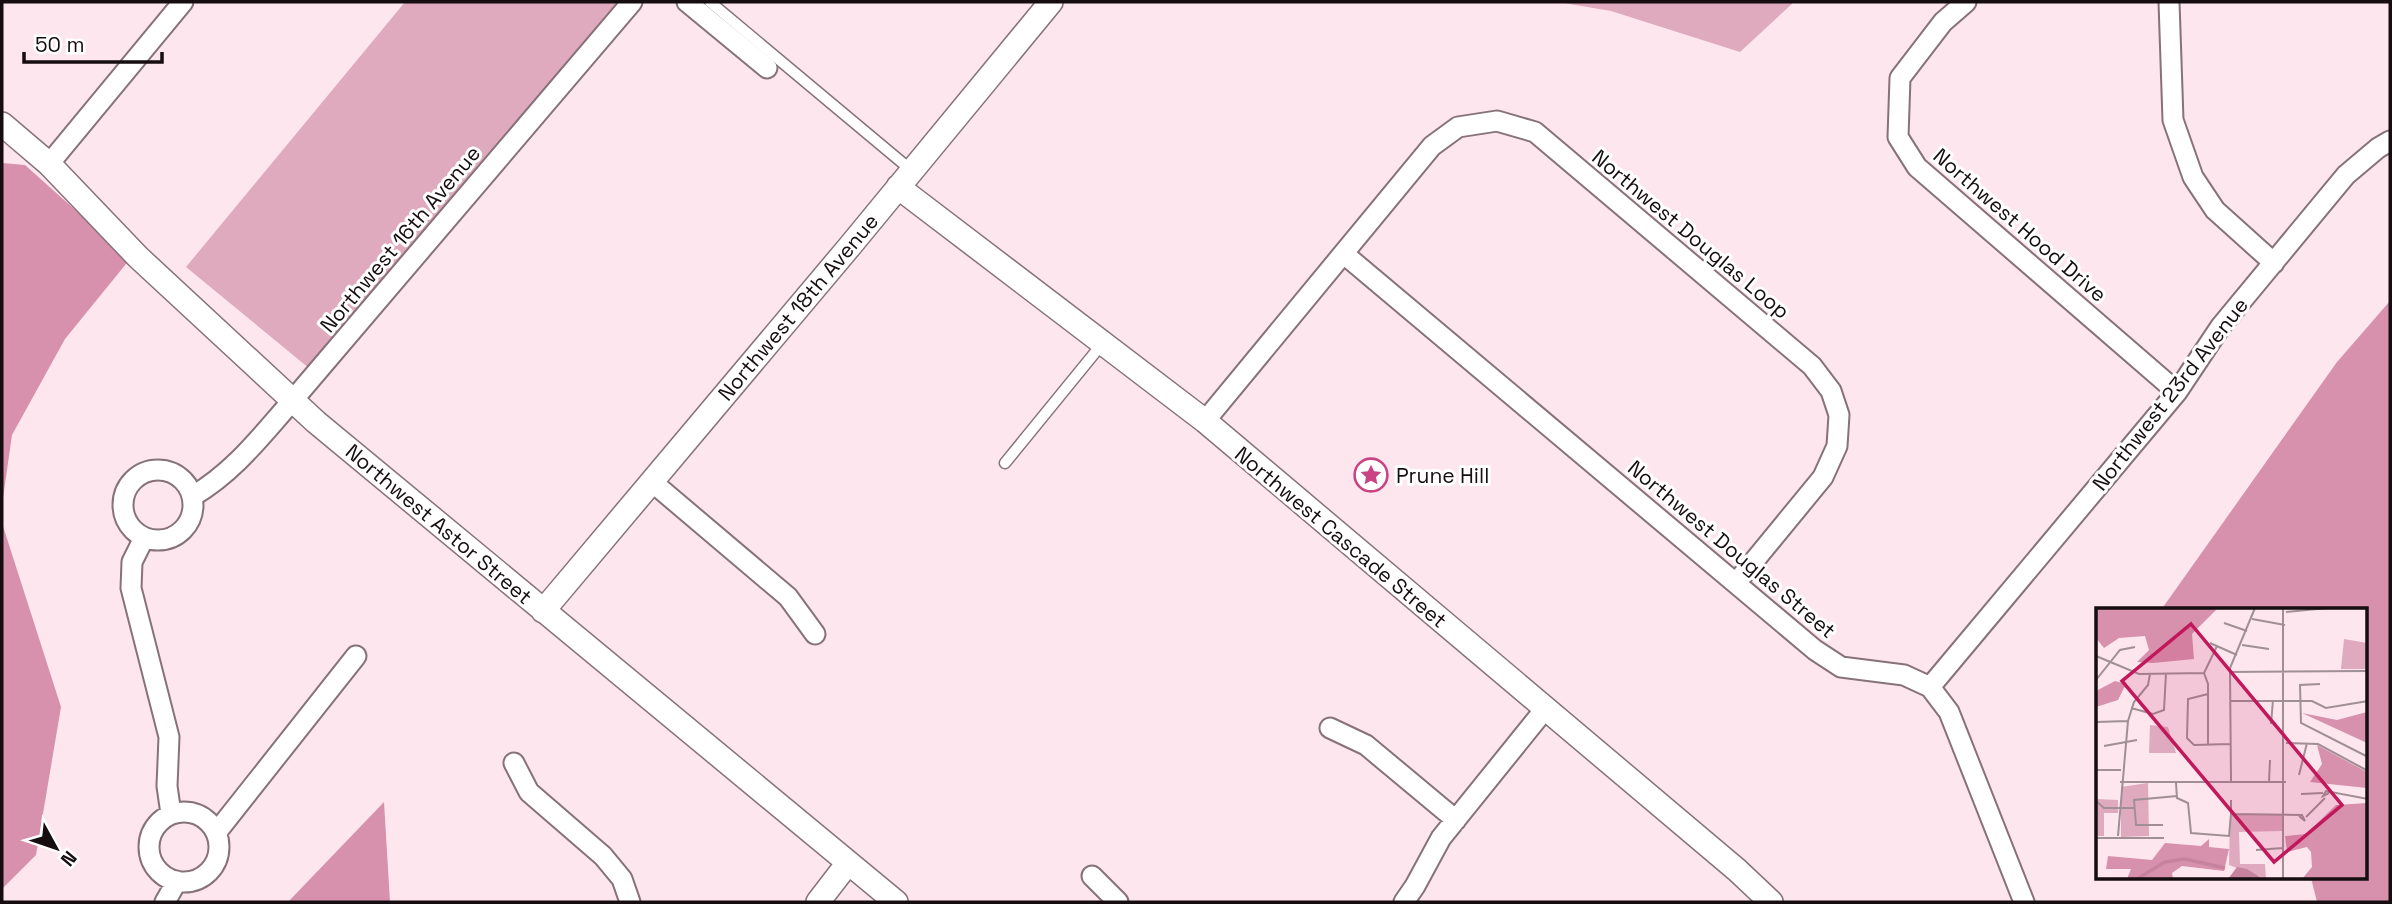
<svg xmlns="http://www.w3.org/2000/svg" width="2392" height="904" viewBox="0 0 2392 904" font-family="'Space Grotesk',sans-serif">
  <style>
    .green { fill: #dfaabe }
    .forest { fill: #d791ac }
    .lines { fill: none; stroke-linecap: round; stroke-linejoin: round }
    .service-casing { stroke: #87727a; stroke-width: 13 }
    .minor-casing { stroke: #87727a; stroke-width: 23 }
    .tertiary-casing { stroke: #87727a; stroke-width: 26 }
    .service { stroke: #fff; stroke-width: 10 }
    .minor { stroke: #fff; stroke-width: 19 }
    .tertiary { stroke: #fff; stroke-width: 23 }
    .labels { text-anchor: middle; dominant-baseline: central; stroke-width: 6; stroke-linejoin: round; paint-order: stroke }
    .street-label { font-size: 21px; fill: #150d10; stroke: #fff }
    .poi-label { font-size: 21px; fill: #150d10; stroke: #fff; text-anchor: start }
    .inset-river { fill: none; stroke: #c7839e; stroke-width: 3.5 }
    .inset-road { fill: none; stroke: #a08f95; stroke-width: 2 }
    .view { fill: #c2185b; fill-opacity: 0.15; stroke: #c2185b; stroke-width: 3.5 }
    .inset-edge { fill: none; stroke: #150d10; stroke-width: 3.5 }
  </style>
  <rect width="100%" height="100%" fill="#fde6ee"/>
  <path class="green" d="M405,2H625L310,369L186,267Z
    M1558,2H1794L1740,52L1611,11Z"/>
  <path class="forest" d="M2,163L25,165L130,259L65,339L12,435L2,505Z
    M2390,301V902H2317L2311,878H2366V610H2161L2337,362Z
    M2,523L61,707L36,855L2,889Z
    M384,802L390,902H288Z"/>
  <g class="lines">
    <defs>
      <path id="service" d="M710,2L911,170
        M1005,463L1102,344"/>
      <path id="minor" d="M687,2L767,68
        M1966,2L1943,22L1900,78L1898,137L1917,167L2177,392
        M2169,2L2173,120L2193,177L2215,210L2274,263
        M49,164L183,2
        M1344,254L1815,650L1841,667L1904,675L1930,687L1949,712L2024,902
        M1205,421L1432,146L1458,127L1497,121L1535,132L1812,366L1831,391L1839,415L1837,446L1823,477L1736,583
        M123 505a35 35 0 1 1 70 0a35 35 0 1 1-70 0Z
        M651,481L788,597L815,634
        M193,496C235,471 261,436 293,400L632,2
        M144,538L132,562L131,588L169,737L167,786L171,814
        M1930,687L2177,392L2221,326L2346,175L2378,148L2390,141
        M1330,728L1366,745L1456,820
        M514,763L529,792L603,856L622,879L630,902
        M149 847a35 35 0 1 1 70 0a35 35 0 1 1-70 0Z
        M216,833L356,656
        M1092,876L1118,902
        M165,902L177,881
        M1404,902L1415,886L1441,838L1545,709"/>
      <path id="tertiary" d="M2,124L49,164L138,257L316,422L896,902
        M898,187L1205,421L1737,870L1771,902
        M543,611L850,246L1051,2
        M818,902L848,863"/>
    </defs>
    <use href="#service" class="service-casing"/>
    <use href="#minor" class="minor-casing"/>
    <use href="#tertiary" class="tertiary-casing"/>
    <use href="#service" class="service"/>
    <use href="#minor" class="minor"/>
    <use href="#tertiary" class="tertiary"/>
  </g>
  <defs>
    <symbol id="sight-ring" viewBox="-11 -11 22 22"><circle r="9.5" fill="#fff" stroke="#ca4484" stroke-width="1.5"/><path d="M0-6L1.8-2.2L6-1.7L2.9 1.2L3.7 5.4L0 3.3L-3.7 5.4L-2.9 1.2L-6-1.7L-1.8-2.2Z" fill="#ca4484"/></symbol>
  </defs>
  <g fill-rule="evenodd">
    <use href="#sight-ring" x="1352" y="456" width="38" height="38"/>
  </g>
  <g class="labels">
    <g class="street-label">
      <text transform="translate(2020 225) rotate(41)">Northwest Hood Drive</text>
      <text transform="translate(1691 234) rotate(40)">Northwest Douglas Loop</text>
      <text transform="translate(400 239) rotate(-50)">Northwest 16th Avenue</text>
      <text transform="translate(798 307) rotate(-50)">Northwest 18th Avenue</text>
      <text transform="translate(2170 394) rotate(-52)">Northwest 23rd Avenue</text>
      <text transform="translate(439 524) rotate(40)">Northwest Astor Street</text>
      <text transform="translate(1341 537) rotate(40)">Northwest Cascade Street</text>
      <text transform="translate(1732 549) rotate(40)">Northwest Douglas Street</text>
    </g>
    <g class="poi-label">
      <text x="1396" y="475">Prune Hill</text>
    </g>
  </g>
  <g transform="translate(2096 608)">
    <rect width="271" height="271" fill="#fde6ee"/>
    <path d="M248,31L271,35V61H245ZM54,117L72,119L80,145H53ZM52,175L53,228L25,229V179ZM0,191L22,192V205H8V228H0ZM134,207H186L187,223L143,224L144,256H169L170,271L133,257Z" fill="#dfaabe"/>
    <path d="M0,0H122L96,26L98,51L57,55L41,54L53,42L49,28L23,30L8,40L0,30ZM19,73L30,76L22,92L0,99V83ZM271,104V135L206,105L241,112ZM221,137L271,164V180L214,174L226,156ZM271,195V271H206L216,259L215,244L211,239L191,244L189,228L210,226L240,197ZM113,231V239L133,241L128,263L86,258L76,265L77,271H31L35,261H10L12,248L56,252L69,235L105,238Z" fill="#d791ac"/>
    <path d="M141,259L151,261L167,271H132Z" fill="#c7839e"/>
    <path class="inset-river" d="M41,271L69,254L89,251L129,260"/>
    <path class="inset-road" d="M187,0V271M190,4L232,0M156,11L189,17M128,15L151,23M114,35L141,47M146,37L173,41M0,48L43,66L108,65M134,64L272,63M0,72L24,42L39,39M224,76L204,77L205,115L272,149M112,86L92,91L91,130L98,137L134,136M134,93H216L230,100L272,93M35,100L57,106L68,102L70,65M0,114L32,113M175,116L177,92M190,135L222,136L272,163M112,137V76L108,65L121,38M8,138L41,132M0,162H25M203,167L211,135M24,174H190M135,174L134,60L159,0M173,174L174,152M80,175L81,190L92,195L95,225L133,228L135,206M233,185L227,188L230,183L272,191M205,186L227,185M135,192V206L206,207L209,213L203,208M0,193L8,200H38M210,209L229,190M67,217H40L38,192L81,188M22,228L32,113L38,94L52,77L54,66M0,230H68M160,242L187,240"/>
    <path class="view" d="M95,16L246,197L178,254L26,73Z"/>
    <rect width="271" height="271" class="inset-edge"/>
  </g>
  <rect width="2392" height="904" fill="none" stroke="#150d10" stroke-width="7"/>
  <g transform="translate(56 848) rotate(130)" stroke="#ffffff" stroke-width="5" paint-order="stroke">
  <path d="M0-5L12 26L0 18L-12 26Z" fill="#150d10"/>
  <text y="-10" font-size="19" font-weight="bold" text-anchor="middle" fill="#150d10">N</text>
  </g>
  <path d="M24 52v10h138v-10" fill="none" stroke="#150d10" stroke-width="3.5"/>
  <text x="35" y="52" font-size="21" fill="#150d10" stroke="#ffffff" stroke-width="5" paint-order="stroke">50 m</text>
</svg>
